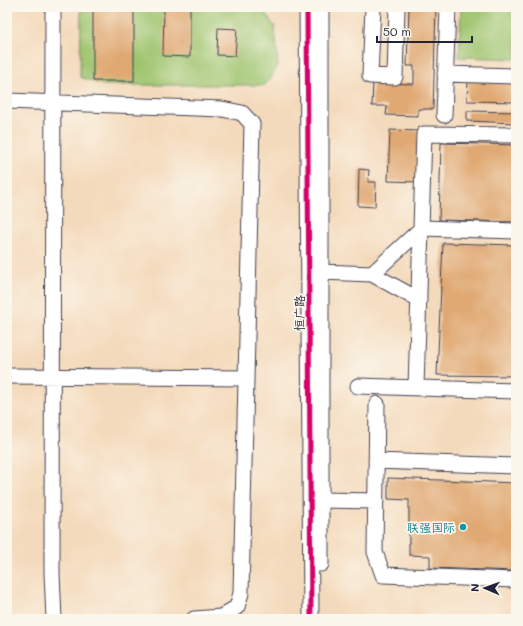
<svg xmlns="http://www.w3.org/2000/svg" width="523" height="626" viewBox="0 0 523 626" font-family="Mali,'LXGW WenKai TC',sans-serif">
  <style>
    .green { fill: #9ec46e; stroke: #607354 }
    .building { fill: #e0a872 }
    .lines { fill: none; stroke-linecap: round; stroke-linejoin: round }
    .minor-casing { stroke: #423e4e; stroke-width: 17 }
    .minor { stroke: #fff; stroke-width: 15 }
    .cycleway-casing { stroke: #fbf7ec; stroke-width: 8 }
    .cycleway { stroke: #d6006c; stroke-width: 5 }
    .culture-dot { fill: #0f9aa8; stroke: #fbf7ec; stroke-width: 1.5 }
    .labels { text-anchor: middle; dominant-baseline: central; stroke-width: 3.5; stroke-linejoin: round; paint-order: stroke }
    .street-label { font-size: 12px; fill: #22223b; stroke: #fbf7ec }
    .culture-label { font-size: 12px; fill: #0d838f; stroke: #fbf7ec; text-anchor: end }
  </style>
  <rect width="100%" height="100%" fill="#fbf7ec"/>
  <filter id="ink" filterUnits="userSpaceOnUse"><feTurbulence type="fractalNoise" baseFrequency=".025" numOctaves="2"/><feDisplacementMap in="SourceGraphic" scale="8" xChannelSelector="R" yChannelSelector="G"/><feConvolveMatrix kernelMatrix="1 2 1 2 8 2 1 2 1" color-interpolation-filters="sRGB"/></filter>
  <filter id="wash" filterUnits="userSpaceOnUse"><feTurbulence type="fractalNoise" baseFrequency=".012" numOctaves="4" result="noise"/><feDisplacementMap in="SourceGraphic" scale="16" xChannelSelector="R" yChannelSelector="G"/><feGaussianBlur stdDeviation="0.9" result="paint"/><feColorMatrix in="noise" values="0 0 0 0 0 0 0 0 0 0 0 0 0 0 0 0 0 1.4 0 .05"/><feComposite in="paint" operator="in"/></filter>
  <g filter="url(#wash)">
    <rect width="100%" height="100%" fill="#f4dabc"/>
    <path class="green" d="M81,7H261L275,27L278,65L271,78L265,85H103L80,77Z
      M461,7H516V59L459,57Z"/>
    <g id="blocks">
      <path class="building" d="M93,7H134V81H93Z
        M164,7H190V57L163,56Z
        M409,7H436L433,109H418V116L386,115L387,106H372L373,83L414,84V66H407Z
        M218,28L237,29L235,56L217,55Z
        M468,79L516,81V102L467,101Z
        M467,111L516,112V123L467,121Z
        M390,130L419,131L417,182L388,181Z
        M441,143L516,145V222L439,220Z
        M359,169L369,170L368,182H376L375,207L358,206Z
        M443,243L516,245V376L437,375Z
        M388,478L516,483V571L430,568V556L409,555V500L388,499Z"/>
    </g>
  </g>
  <g filter="url(#ink)">
    <use href="#blocks" fill-opacity="0" stroke="#423e4e" stroke-width="1"/>
    <g class="lines">
      <defs>
        <path id="minor" d="M53,7L52,573L54,619
          M307,7L311,619
          M321,7V564
          M373,7L370,76L395,77L397,7
          M445,74L516,76
          M7,101L222,109L242,113L252,124L241,593L237,607L221,617L194,619
          M444,115L448,7
          M321,272L372,274L419,300
          M372,274L422,228L516,231
          M7,376L246,378
          M358,386L516,391
          M416,387L424,134L516,135
          M377,404L375,552L383,575L516,580
          M376,461L516,466
          M322,500L376,501"/>
      </defs>
      <use href="#minor" class="minor-casing"/>
      <use href="#minor" class="minor"/>
      <defs>
        <path id="cycleway" d="M307,7L311,619"/>
      </defs>
      <use href="#cycleway" class="cycleway-casing"/>
      <use href="#cycleway" class="cycleway"/>
    </g>
  </g>
  <circle class="culture-dot" cx="463" cy="527" r="4"/>
  <g class="labels">
    <g class="street-label">
      <text transform="translate(299 313) rotate(-90)">恒广路</text>
    </g>
    <g class="culture-label">
      <text x="455" y="527">联强国际</text>
    </g>
  </g>
  <rect width="523" height="626" fill="none" stroke="#fbf7ec" stroke-width="24"/>
  <g transform="translate(485 588) rotate(272)" stroke="#fbf7ec" stroke-width="3" paint-order="stroke">
  <path d="M0-3L7 15L0 10L-7 15Z" fill="#22223b"/>
  <text y="-6" font-size="11" font-weight="bold" text-anchor="middle" fill="#22223b">N</text>
  </g>
  <path d="M377 36v6h95v-6" fill="none" stroke="#22223b" stroke-width="2"/>
  <text x="383" y="36" font-size="12" fill="#22223b" stroke="#fbf7ec" stroke-width="3" paint-order="stroke">50 m</text>
</svg>
